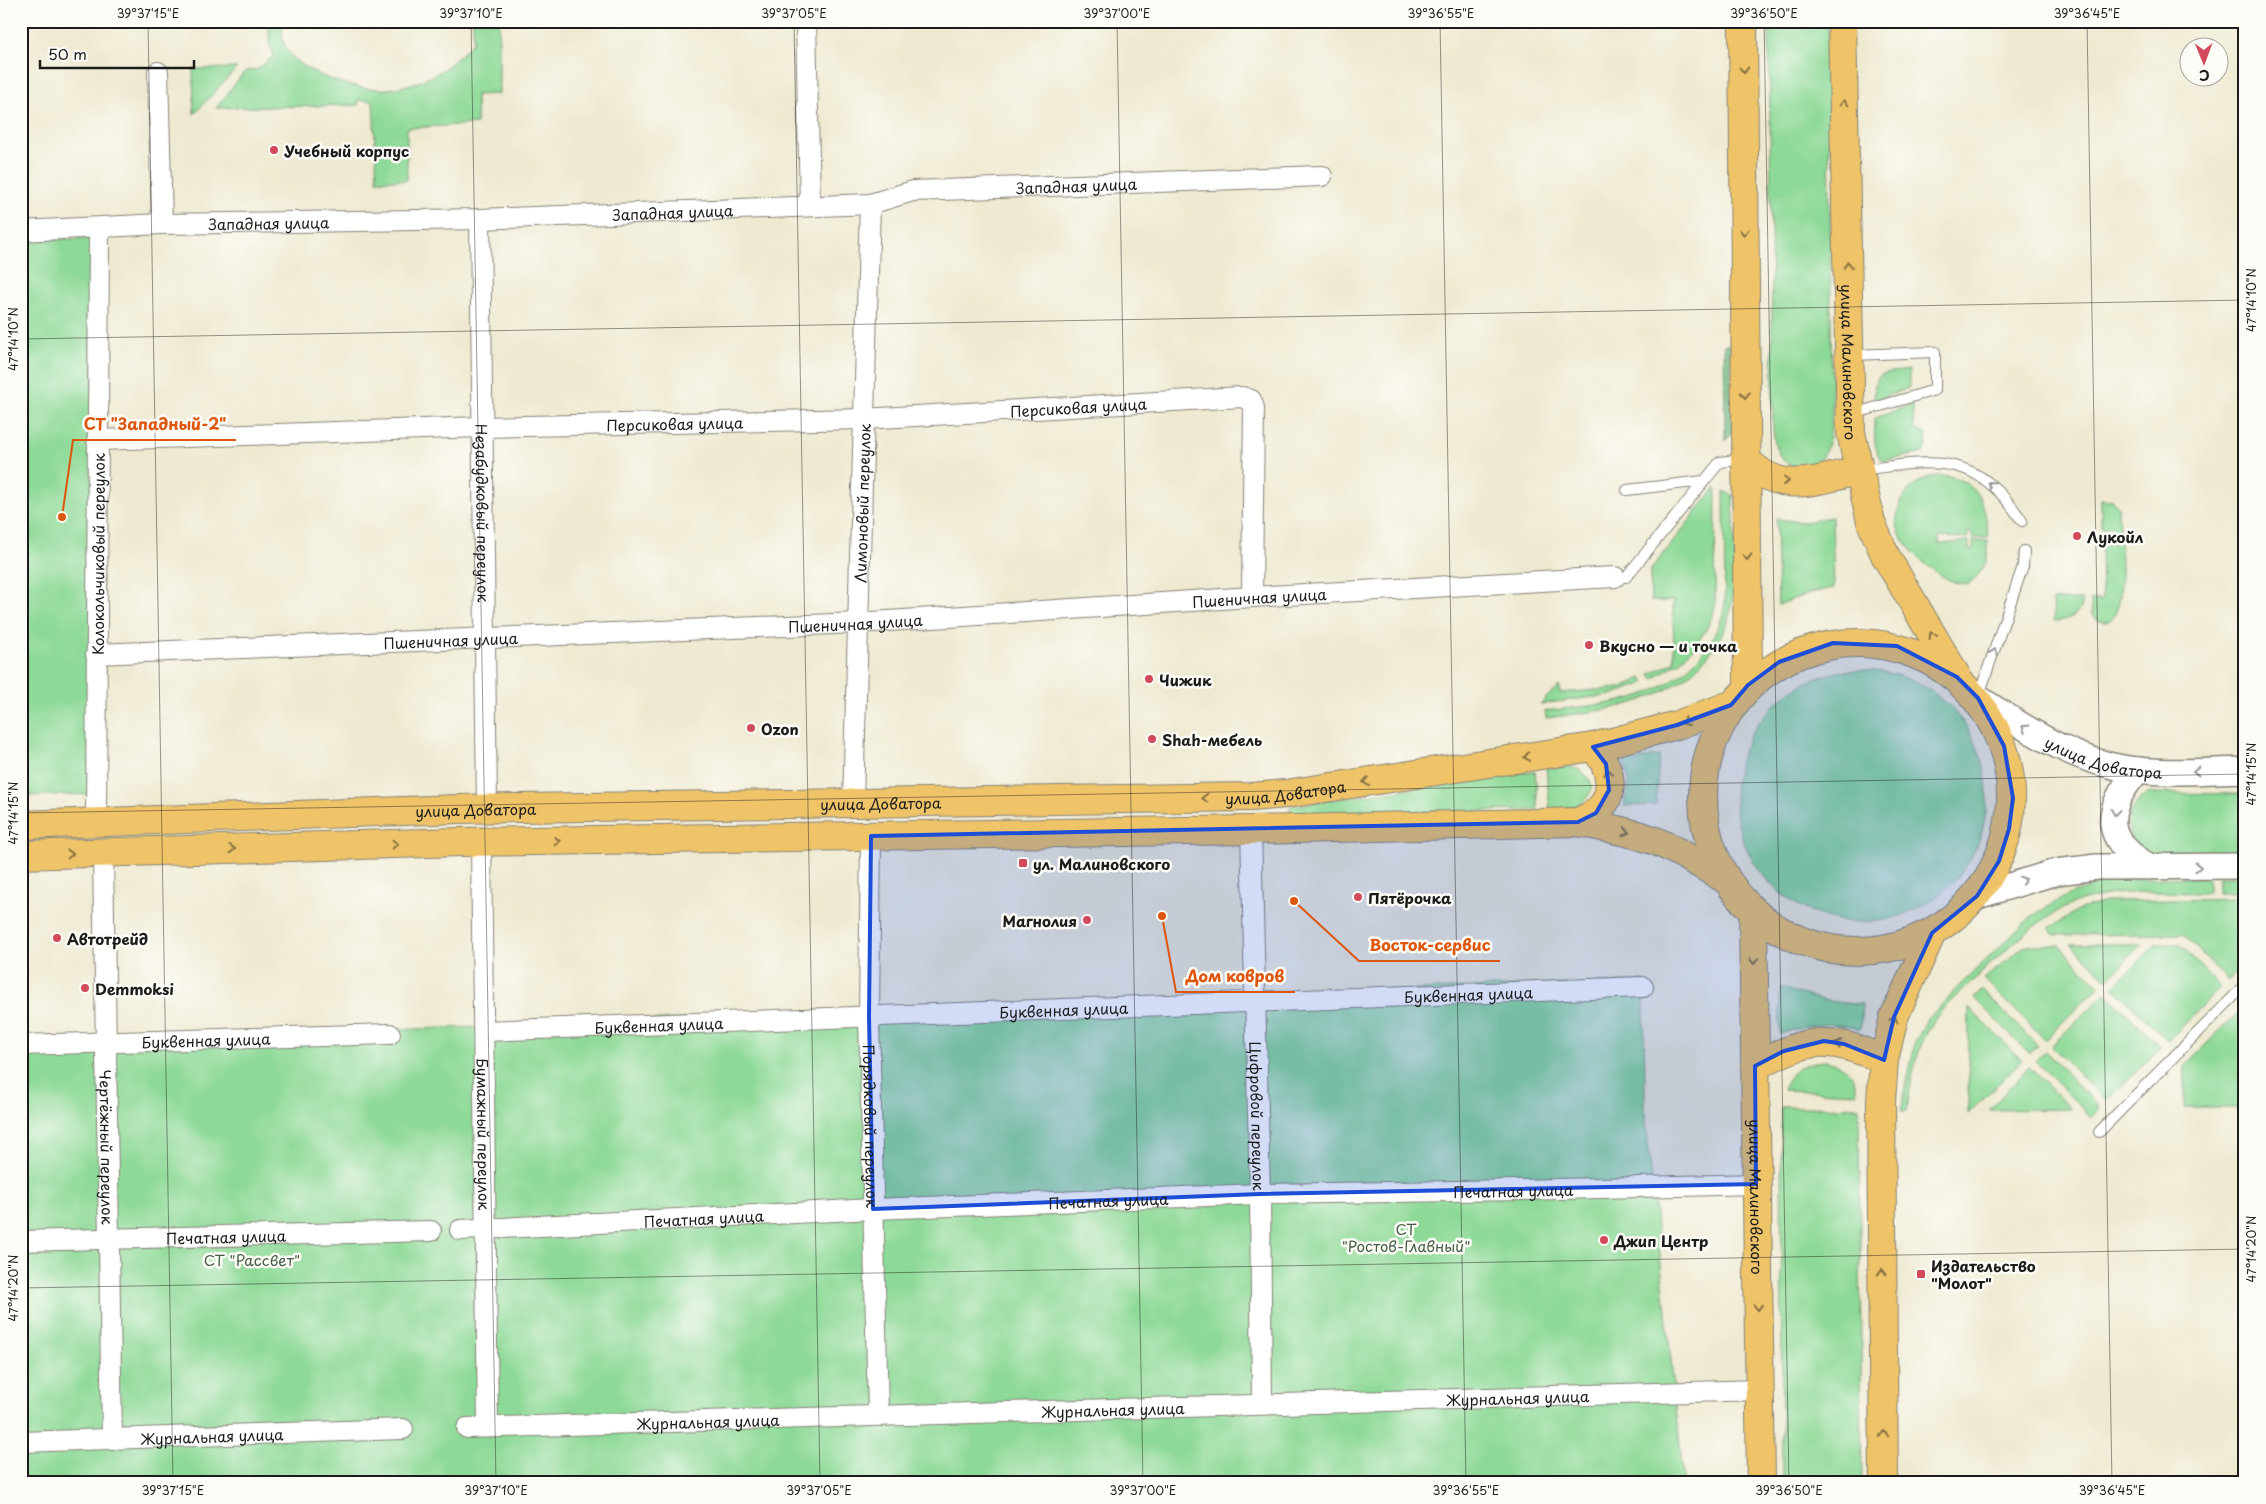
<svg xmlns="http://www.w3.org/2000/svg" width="2266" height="1504" viewBox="0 0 2266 1504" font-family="'Playpen Sans',sans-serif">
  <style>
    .green { fill: #8dd997; stroke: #547a5a }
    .forest { fill: #72b980; stroke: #476a4e }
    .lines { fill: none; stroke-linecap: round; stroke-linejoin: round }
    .service-casing { stroke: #858276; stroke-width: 12 }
    .minor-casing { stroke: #858276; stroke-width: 22 }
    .tertiary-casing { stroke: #858276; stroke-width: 28 }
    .primary-casing { stroke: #858276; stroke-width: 30 }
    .trunk-casing { stroke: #858276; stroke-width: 30 }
    .service { stroke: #fff; stroke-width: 10 }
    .minor { stroke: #fff; stroke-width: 20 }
    .tertiary { stroke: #fff; stroke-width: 25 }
    .primary { stroke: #efc469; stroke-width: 28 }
    .trunk { stroke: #efc469; stroke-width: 28 }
    .oneway { stroke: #867042 }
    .oneway2 { stroke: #999 }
    .marked { fill: #1d4ed8; fill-opacity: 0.2; stroke: #1d4ed8; stroke-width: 4; stroke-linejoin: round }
    .ticks { fill: none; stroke: #1c1c1c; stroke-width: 1; stroke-opacity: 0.45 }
    .poi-dot { fill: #d1495b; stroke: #fdfcf7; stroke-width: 2 }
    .labels { text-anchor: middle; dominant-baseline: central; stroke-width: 5; stroke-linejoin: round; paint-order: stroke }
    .poi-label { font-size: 15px; font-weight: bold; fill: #1c1c1c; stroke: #fdfcf7; text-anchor: start }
    .street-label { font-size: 15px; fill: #1c1c1c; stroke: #fdfcf7 }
    .park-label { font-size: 15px; fill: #445e47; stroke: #fdfcf7 }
    .leader { fill: none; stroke: #de560d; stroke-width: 2 }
    .callout-dot { fill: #de560d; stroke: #fdfcf7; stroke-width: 2 }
    .callout-label { font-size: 16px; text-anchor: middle; font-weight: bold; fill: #de560d; stroke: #fdfcf7; stroke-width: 5; stroke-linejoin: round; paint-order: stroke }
    .neatline { fill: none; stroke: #1c1c1c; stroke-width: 2 }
    .ticks-label { font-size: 12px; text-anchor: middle; fill: #1c1c1c }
  </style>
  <rect width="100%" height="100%" fill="#fdfcf7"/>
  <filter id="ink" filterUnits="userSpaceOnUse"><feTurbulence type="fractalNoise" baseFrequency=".02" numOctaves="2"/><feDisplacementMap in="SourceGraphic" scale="10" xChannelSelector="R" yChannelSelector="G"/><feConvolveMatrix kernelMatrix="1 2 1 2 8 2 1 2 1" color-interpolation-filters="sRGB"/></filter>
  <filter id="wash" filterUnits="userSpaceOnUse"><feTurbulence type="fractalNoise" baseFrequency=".0096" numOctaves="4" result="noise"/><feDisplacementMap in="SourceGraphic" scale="20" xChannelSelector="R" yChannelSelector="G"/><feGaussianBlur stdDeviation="1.12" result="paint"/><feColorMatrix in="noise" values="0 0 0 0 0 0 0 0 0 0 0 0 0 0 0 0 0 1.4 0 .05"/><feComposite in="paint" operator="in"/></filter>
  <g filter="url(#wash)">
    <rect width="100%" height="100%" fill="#eee9d0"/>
    <path class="green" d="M269,21H283C283,28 281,38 284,44C297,75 357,91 388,89C398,88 408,85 418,82C440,74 457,60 473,42V21H499V94L476,95L477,124L407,128V180H377L373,101L358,100V105L216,108L245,71L258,69L274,56L269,43Z
      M1769,21H1828L1832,415C1831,429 1830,450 1819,460C1815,464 1807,467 1801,467C1778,467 1774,445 1773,427Z
      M237,68L194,114L193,69Z
      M104,237L101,794L21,796V241Z
      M1909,370V388L1874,401C1874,369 1881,374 1909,370Z
      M1913,404L1914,430L1926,433L1927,445L1923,453L1883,461C1872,451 1875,432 1875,418Z
      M1949,476C1982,485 1986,507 1988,538H1973L1972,532H1968V538L1939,537V544L1969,541V550L1973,549V541H1988C1989,561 1984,572 1968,584C1946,587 1904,549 1898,529C1892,508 1910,482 1930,477C1936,476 1943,476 1949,476Z
      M1716,487L1715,608L1707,628L1693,649L1679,662L1653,679L1650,674L1674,662L1673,601H1651L1650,571Z
      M1724,492L1733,495C1734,536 1739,581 1728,620C1724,633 1716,646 1707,656C1667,706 1605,710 1546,718L1545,711C1574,707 1604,706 1633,698C1677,686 1717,650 1725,604Z
      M2101,499L2113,500L2118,507L2119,533H2113V527H2101Z
      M1832,517L1834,588L1810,593L1778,605L1776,519L1805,522Z
      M2114,538H2120C2120,555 2127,620 2105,622C2099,622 2096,619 2092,615L2091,600H2102L2101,544H2114Z
      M2053,600H2082C2081,615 2068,621 2054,621Z
      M1735 796a126 126 0 1 1 252 0a126 126 0 1 1-252 0Z
      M1642,678L1645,683L1611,695L1540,704L1559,686L1560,693L1620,688Z
      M1659,756L1656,805L1624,806L1629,781L1624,761L1632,760L1633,763L1639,762V759Z
      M1573,767C1593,775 1600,792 1578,805C1570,809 1559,808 1550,809L1546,768Z
      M1535,771L1538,810L1290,814V806Z
      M2150,793L2245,794V853L2151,854C2120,841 2121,808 2150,793Z
      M2208,877V893C2170,893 2128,889 2091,898C2046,909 2009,947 1976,978C1959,994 1939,1009 1928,1031C1914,1056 1911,1083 1907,1111H1901L1915,1042L1928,1019L1960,985L2032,916L2070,894L2108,881L2129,879Z
      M2218,877H2245V893H2218Z
      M2245,899V964L2228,981L2183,934L2055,935L2049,928L2083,908L2110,901Z
      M2071,944H2143L2107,979Z
      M2156,944H2179L2221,987L2168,1041L2113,987Z
      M2034,945H2059L2099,986L2045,1040L1984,979L2023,947Z
      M1644,981L1645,1113L1684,1483H21V1041L480,1027Z
      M1780,987C1807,997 1833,1004 1862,1004L1860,1030C1831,1020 1808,1025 1780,1034Z
      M1982,990L2038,1046L2030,1054L1974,998Z
      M2106,993L2161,1047L2106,1101L2051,1046Z
      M2245,1006V1108H2185V1065Z
      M1969,1008L2022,1060L1968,1114Z
      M2045,1051L2100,1108L2091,1117L2035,1061Z
      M1826,1061C1846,1066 1854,1071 1857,1093L1783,1090C1792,1069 1803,1062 1826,1061Z
      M2029,1067L2071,1109L1989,1110Z
      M1781,1107H1859L1862,1483H1782Z"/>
    <path class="forest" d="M1724,345H1731L1732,433L1725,441Z"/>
  </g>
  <g filter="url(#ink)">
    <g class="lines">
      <defs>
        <path id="service" d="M1851,355L1935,352V390L1853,414
          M1861,470C1936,460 1976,451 2022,521
          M1627,490L1703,481
          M1615,577H1626L1720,462L1744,459
          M1978,698L2023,566L2024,551
          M2099,1132L2245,985"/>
        <g id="minor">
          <path d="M806,21L810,205"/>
          <path d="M158,72L162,224"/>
          <path id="s1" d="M480,219L487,808"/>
          <path id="s2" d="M21,231L162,224L480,219L870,204L913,191L1322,176"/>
          <path id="s3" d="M97,440L481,427L863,419L1242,397L1251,400L1254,408L1252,597"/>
          <path id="s4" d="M96,654L858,623L1252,597L1615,577"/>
          <path id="s5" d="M853,803L870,204"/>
          <path id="s6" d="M96,822L99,228"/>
          <path id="s7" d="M1251,830L1260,1194L1262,1403"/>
          <path id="s8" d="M871,836L869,1017L878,1415"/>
          <path id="s9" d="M481,842L488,1427"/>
          <path id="s10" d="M103,853L112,1440"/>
          <path id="s11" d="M484,1031L1643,987"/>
          <path id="s12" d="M21,1045L390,1034"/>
          <path id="s13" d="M460,1230L873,1209L1260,1194L1520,1190L1756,1184"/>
          <path id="s14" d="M21,1241L431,1231"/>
          <path id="s15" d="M467,1428L1759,1390"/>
          <path id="s16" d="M21,1442L403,1429"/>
        </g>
        <g id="tertiary">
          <path id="s17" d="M1978,698C2028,730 2077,764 2137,770C2172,774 2210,771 2245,770"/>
          <path d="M2138,770C2103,810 2102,840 2150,867"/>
          <path d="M1977,896L2056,872L2097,867L2245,866"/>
        </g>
        <g id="primary">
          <path d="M1578,822C1583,819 1590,817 1595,813C1619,795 1610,765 1593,747"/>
          <path id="s18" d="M21,825L458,809L1251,797L1286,794L1593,747L1677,725L1731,705"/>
          <path d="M21,855L461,842L1251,830L1578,822C1603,827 1629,831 1653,840C1678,850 1701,865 1725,879"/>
        </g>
        <g id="trunk">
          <path d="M1743,21L1748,685"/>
          <path id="s19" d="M1842,21L1851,433L1871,522L1885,555L1957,677"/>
          <path d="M1745,458C1779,497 1815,480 1858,471"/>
          <circle cx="1857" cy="797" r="154"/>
          <path id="s20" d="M1753,912L1761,1483"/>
          <path d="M1755,1066C1811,1037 1826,1035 1884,1060"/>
          <path d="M1884,1483L1881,1101L1884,1060L1894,1017L1932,933"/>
        </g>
      </defs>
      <use href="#service" class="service-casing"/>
      <use href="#minor" class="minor-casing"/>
      <use href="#tertiary" class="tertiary-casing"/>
      <use href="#primary" class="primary-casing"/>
      <use href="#trunk" class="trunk-casing"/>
      <use href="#service" class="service"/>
      <use href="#minor" class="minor"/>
      <use href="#tertiary" class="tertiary"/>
      <use href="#primary" class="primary"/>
      <use href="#trunk" class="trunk"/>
    </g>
    <defs><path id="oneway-chevron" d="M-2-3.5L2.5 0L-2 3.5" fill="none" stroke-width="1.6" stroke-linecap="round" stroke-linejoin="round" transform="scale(1.25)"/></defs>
    <g class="oneway">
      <use href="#oneway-chevron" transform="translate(1744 70) rotate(89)"/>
      <use href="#oneway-chevron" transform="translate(1844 103) rotate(-91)"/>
      <use href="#oneway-chevron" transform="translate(1744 232) rotate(90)"/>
      <use href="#oneway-chevron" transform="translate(1848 265) rotate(-91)"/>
      <use href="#oneway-chevron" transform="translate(1745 395) rotate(90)"/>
      <use href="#oneway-chevron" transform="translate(1786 481) rotate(7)"/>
      <use href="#oneway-chevron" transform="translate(1747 557) rotate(89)"/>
      <use href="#oneway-chevron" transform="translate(1932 635) rotate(-121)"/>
      <use href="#oneway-chevron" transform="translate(1685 722) rotate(159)"/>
      <use href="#oneway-chevron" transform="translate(1527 757) rotate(171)"/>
      <use href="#oneway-chevron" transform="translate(1608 772) rotate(-101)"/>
      <use href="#oneway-chevron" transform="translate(1366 782) rotate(171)"/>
      <use href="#oneway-chevron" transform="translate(1205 798) rotate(179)"/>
      <use href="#oneway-chevron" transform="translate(1626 832) rotate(16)"/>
      <use href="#oneway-chevron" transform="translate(557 841) rotate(-1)"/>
      <use href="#oneway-chevron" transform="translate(395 844) rotate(-2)"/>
      <use href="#oneway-chevron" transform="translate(232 849) rotate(-2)"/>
      <use href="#oneway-chevron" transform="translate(70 854) rotate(-1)"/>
      <use href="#oneway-chevron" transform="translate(1754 961) rotate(89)"/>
      <use href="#oneway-chevron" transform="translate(1894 1019) rotate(-72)"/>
      <use href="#oneway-chevron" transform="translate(1838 1044) rotate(-170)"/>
      <use href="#oneway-chevron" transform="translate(1882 1272) rotate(-91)"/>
      <use href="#oneway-chevron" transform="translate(1758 1307) rotate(89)"/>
      <use href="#oneway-chevron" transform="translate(1884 1434) rotate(-90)"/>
    </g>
    <g class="oneway2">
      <use href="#oneway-chevron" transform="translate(1991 484) rotate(-141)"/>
      <use href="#oneway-chevron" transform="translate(1994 652) rotate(-71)"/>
      <use href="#oneway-chevron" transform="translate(2025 728) rotate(-148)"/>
      <use href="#oneway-chevron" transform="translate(2196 771) rotate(-180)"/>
      <use href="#oneway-chevron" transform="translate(2115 812) rotate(97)"/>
      <use href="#oneway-chevron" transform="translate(2198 867)"/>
      <use href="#oneway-chevron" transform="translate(2023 880) rotate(-18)"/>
    </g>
  </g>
  <path class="marked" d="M1833,643L1897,646L1957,677L1978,698L2004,746L2013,798L2009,829L1999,861L1977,896L1932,933L1894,1017L1884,1060L1844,1044L1824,1041L1784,1051L1755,1066L1756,1184L1260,1194L873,1209L869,1017L871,836L1578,822L1596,813L1609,790L1606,764L1593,747L1677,725L1731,705L1748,685L1779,662Z"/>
  <path class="ticks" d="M148,21L173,1483M471,21L496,1483M794,21L820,1483M1117,21L1143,1483M1440,21L1466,1483M1764,21L1789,1483M2087,21L2112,1483M21,339L2245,300M21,813L2245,774M21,1288L2245,1249"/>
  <g class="poi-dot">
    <circle cx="274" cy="150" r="5"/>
    <circle cx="2077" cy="536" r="5"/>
    <circle cx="1589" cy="645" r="5"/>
    <circle cx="1149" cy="679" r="5"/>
    <circle cx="751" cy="728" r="5"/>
    <circle cx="1152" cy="739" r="5"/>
    <rect x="1018" y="858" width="10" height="10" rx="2.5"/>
    <circle cx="1358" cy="897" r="5"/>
    <circle cx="1087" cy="920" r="5"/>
    <circle cx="57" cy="938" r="5"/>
    <circle cx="85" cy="988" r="5"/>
    <circle cx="1604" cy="1240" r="5"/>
    <rect x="1916" y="1269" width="10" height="10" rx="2.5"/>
  </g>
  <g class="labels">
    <g class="poi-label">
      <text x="284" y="150">Учебный корпус</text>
      <text x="2087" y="536">Лукойл</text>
      <text x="1599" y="645">Вкусно — и точка</text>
      <text x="1159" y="679">Чижик</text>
      <text x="761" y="728">Ozon</text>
      <text x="1162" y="739">Shah-мебель</text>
      <text x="1033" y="863">ул. Малиновского</text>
      <text x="1368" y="897">Пятёрочка</text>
      <text x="1077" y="920" text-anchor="end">Магнолия</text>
      <text x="67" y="938">Автотрейд</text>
      <text x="95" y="988">Demmoksi</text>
      <text x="1614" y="1240">Джип Центр</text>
      <text x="1931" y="1265">Издательство<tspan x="1931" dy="17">"Молот"</tspan></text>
    </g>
    <g class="street-label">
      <text stroke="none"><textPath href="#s2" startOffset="1058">Западная улица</textPath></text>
      <text stroke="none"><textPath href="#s2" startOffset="652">Западная улица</textPath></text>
      <text stroke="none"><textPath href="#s2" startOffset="248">Западная улица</textPath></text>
      <text stroke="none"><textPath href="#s19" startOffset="341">улица Малиновского</textPath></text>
      <text stroke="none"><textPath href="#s3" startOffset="982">Персиковая улица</textPath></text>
      <text stroke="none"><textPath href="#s3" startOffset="578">Персиковая улица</textPath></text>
      <text stroke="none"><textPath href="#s5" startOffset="300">Лимоновый переулок</textPath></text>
      <text stroke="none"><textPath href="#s1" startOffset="294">Незабудковый переулок</textPath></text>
      <text stroke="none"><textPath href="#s6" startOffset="268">Колокольчиковый переулок</textPath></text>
      <text stroke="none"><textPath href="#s4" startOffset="1165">Пшеничная улица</textPath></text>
      <text stroke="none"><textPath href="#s4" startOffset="760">Пшеничная улица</textPath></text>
      <text stroke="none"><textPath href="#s4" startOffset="355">Пшеничная улица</textPath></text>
      <text stroke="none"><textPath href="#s17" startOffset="141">улица Доватора</textPath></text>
      <text stroke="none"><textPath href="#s18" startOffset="1265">улица Доватора</textPath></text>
      <text stroke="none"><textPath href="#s18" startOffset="860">улица Доватора</textPath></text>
      <text stroke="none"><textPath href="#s18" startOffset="455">улица Доватора</textPath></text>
      <text stroke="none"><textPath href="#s11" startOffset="985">Буквенная улица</textPath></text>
      <text stroke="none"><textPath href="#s11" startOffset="580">Буквенная улица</textPath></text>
      <text stroke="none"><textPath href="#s11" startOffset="175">Буквенная улица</textPath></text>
      <text stroke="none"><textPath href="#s12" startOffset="185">Буквенная улица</textPath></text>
      <text stroke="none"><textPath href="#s7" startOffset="286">Цифровой переулок</textPath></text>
      <text stroke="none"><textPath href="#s8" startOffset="290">Порядковый переулок</textPath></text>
      <text stroke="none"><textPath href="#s9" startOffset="292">Бумажный переулок</textPath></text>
      <text stroke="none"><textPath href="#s10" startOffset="294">Чертёжный переулок</textPath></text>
      <text stroke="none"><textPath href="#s13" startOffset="1054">Печатная улица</textPath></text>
      <text stroke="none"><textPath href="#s20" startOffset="285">улица Малиновского</textPath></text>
      <text stroke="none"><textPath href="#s13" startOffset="649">Печатная улица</textPath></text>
      <text stroke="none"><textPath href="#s13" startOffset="244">Печатная улица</textPath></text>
      <text stroke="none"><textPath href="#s14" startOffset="205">Печатная улица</textPath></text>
      <text stroke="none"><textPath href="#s15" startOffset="1051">Журнальная улица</textPath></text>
      <text stroke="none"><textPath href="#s15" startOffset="646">Журнальная улица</textPath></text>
      <text stroke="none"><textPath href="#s15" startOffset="241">Журнальная улица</textPath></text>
      <text stroke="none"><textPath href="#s16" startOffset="191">Журнальная улица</textPath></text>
    </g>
    <g class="park-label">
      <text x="1406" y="1228">СТ<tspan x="1406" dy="17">"Ростов-Главный"</tspan></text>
      <text x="252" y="1259">СТ "Рассвет"</text>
    </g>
  </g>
  <path class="leader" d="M62 517L73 440H236M1294 901L1359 961H1500M1162 916L1176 992H1295"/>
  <g class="callout-dot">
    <circle cx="62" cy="517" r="5"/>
    <circle cx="1294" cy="901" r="5"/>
    <circle cx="1162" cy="916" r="5"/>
  </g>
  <g class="callout-label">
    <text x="155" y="430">СТ "Западный-2"</text>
    <text x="1430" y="951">Восток-сервис</text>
    <text x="1235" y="982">Дом ковров</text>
  </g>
  <rect width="2266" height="1504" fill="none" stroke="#fdfcf7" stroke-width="55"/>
  <g transform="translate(2204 62) rotate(179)"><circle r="24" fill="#fdfcf7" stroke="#a3a29f"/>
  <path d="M0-4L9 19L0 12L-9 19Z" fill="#d1495b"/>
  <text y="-8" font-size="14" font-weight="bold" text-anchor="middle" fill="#1c1c1c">С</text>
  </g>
  <path d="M40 60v8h154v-8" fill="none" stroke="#1c1c1c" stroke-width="2.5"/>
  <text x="48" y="60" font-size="15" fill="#1c1c1c" stroke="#fdfcf7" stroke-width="4" paint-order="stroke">50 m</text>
  <rect x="28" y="28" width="2210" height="1448" class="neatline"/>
  <g class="ticks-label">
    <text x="148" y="18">39°37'15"E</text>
    <text x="471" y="18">39°37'10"E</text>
    <text x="794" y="18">39°37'05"E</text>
    <text x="1117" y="18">39°37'00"E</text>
    <text x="1441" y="18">39°36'55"E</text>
    <text x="1764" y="18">39°36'50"E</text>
    <text x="2087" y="18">39°36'45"E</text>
    <text transform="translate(2252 300) rotate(-90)" y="4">47°14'10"N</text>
    <text transform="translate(14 339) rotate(-90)" y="4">47°14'10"N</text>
    <text transform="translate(2252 774) rotate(-90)" y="4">47°14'15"N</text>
    <text transform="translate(14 813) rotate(-90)" y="4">47°14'15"N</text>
    <text transform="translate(2252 1249) rotate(-90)" y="4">47°14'20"N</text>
    <text transform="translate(14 1288) rotate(-90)" y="4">47°14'20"N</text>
    <text x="173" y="1495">39°37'15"E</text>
    <text x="496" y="1495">39°37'10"E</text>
    <text x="819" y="1495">39°37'05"E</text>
    <text x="1143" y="1495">39°37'00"E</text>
    <text x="1466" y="1495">39°36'55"E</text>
    <text x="1789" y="1495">39°36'50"E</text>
    <text x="2112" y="1495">39°36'45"E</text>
  </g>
</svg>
